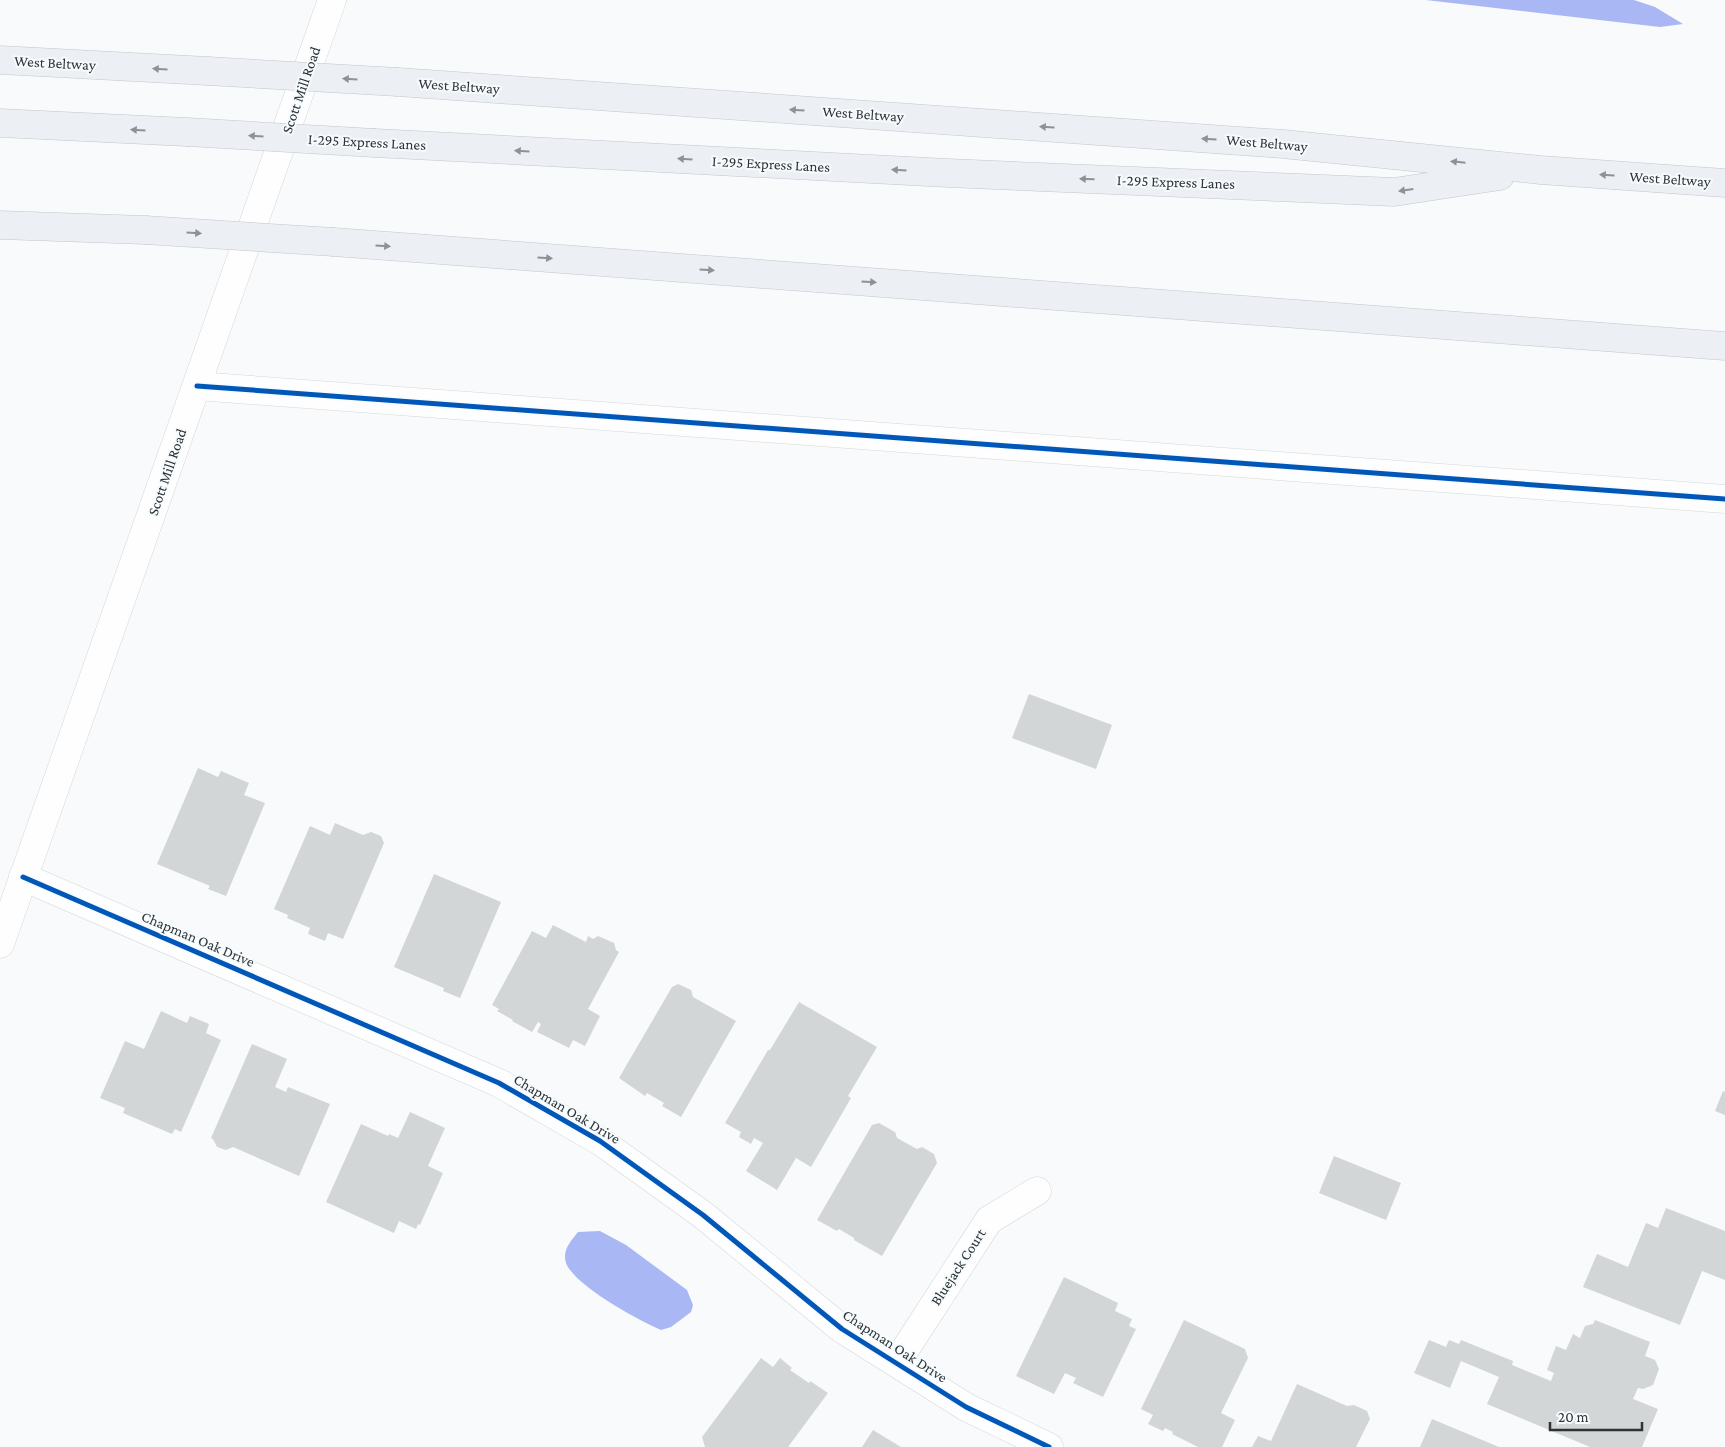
<svg xmlns="http://www.w3.org/2000/svg" width="1725" height="1447" viewBox="0 0 1725 1447" font-family="'Crimson Pro',serif">
  <style>
    .water { fill: #a9b7f4 }
    .building { fill: #d3d6d7 }
    .lines { fill: none; stroke-linecap: round; stroke-linejoin: round }
    .street-casing { stroke: #d4d7d9; stroke-width: 29 }
    .secondary-casing { stroke: #d4d7d9; stroke-width: 29 }
    .highway-casing { stroke: #c2c6cc; stroke-width: 29 }
    .street { stroke: #fefeff; stroke-width: 28 }
    .secondary { stroke: #fefeff; stroke-width: 28 }
    .highway { stroke: #ecf0f4; stroke-width: 28 }
    .highway-bridge-casing { stroke: #c2c6cc; stroke-width: 29; stroke-linecap: butt }
    .highway-bridge { stroke: #ecf0f4; stroke-width: 28 }
    .cycleway-casing { stroke: #f6fbfe; stroke-width: 8 }
    .cycleway { stroke: #0057b8; stroke-width: 5 }
    .oneway { fill: #8e9295 }
    .labels { text-anchor: middle; dominant-baseline: central; stroke-width: 4; stroke-linejoin: round; paint-order: stroke }
    .street-label { font-size: 15px; fill: #2f3336; stroke: #f6fbfe }
  </style>
  <rect width="100%" height="100%" fill="#f8fafc"/>
  <path class="water" d="M1426,0H1634L1655,7L1683,24L1660,27Z
    M600,1231L626,1245L687,1290L693,1305L691,1312L671,1327L661,1330C638,1320 575,1286 566,1263C562,1250 571,1241 578,1232Z"/>
  <path class="building" d="M1029,694L1112,725L1096,769L1012,738Z
    M198,768L218,777L221,771L249,783L244,795L265,803L226,896L208,889L210,886L157,864Z
    M335,823L363,835L371,832L381,836L384,843L343,939L328,933L325,941L308,934L310,928L287,918L288,915L274,909L310,826L330,835Z
    M434,874L501,902L460,998L443,991L444,988L394,967Z
    M553,925L586,942L588,936L593,939L598,936L614,943L616,950L619,952L588,1009L600,1016L585,1046L573,1040L569,1048L537,1032L541,1024L538,1022L532,1032L512,1021L513,1020L497,1011L499,1009L492,1005L532,931L546,938Z
    M678,984L691,990L693,997L736,1021L681,1117L662,1106L664,1103L647,1093L645,1096L619,1078L672,987Z
    M799,1002L877,1047L848,1096L851,1098L811,1167L796,1158L777,1190L746,1171L763,1143L754,1138L751,1144L739,1137L741,1132L725,1123L768,1050H770Z
    M161,1011L187,1023L190,1016L209,1024L206,1033L221,1040L181,1132L175,1129L172,1134L123,1113L125,1108L100,1098L125,1041L144,1049Z
    M252,1044L287,1059L275,1087L286,1092L288,1087L330,1104L299,1176L233,1147L226,1150L217,1147L213,1139L211,1138Z
    M1723,1091L1725,1092V1115L1715,1111Z
    M410,1112L445,1128L428,1166L443,1173L420,1225L418,1224L416,1229L399,1221L394,1233L326,1202L361,1124L388,1136L389,1134L398,1138Z
    M879,1123L895,1132L897,1138L917,1149L922,1147L934,1154L937,1163L882,1256L854,1240V1238L839,1229L837,1231L817,1220L872,1125Z
    M1334,1156L1401,1183L1386,1220L1319,1193Z
    M1666,1208L1725,1231V1280L1702,1271L1680,1325L1583,1287L1597,1254L1628,1267L1646,1223L1658,1228Z
    M1064,1277L1118,1303L1115,1311L1132,1319L1129,1326L1136,1329L1103,1397L1073,1383L1076,1378L1065,1373L1054,1394L1016,1376Z
    M1184,1320L1245,1349L1248,1358L1221,1413L1235,1420L1222,1447H1198L1172,1434L1173,1432L1165,1428L1163,1431L1148,1424L1153,1415L1141,1409Z
    M1595,1320L1650,1342L1645,1356L1655,1360L1659,1369L1653,1385L1643,1389L1638,1388L1633,1399L1658,1409L1642,1447H1590L1487,1404L1499,1377L1461,1361L1450,1388L1414,1373L1429,1340L1446,1347L1449,1340L1459,1344L1461,1340L1513,1361L1512,1365L1551,1381L1554,1373L1547,1370L1556,1346L1566,1350L1573,1334L1580,1338L1585,1326L1593,1324Z
    M761,1358L773,1367L780,1358L792,1368L790,1370L809,1383L810,1381L828,1393L788,1447H705L702,1437Z
    M1297,1384L1347,1406L1354,1405L1367,1411L1370,1419L1356,1447H1252L1258,1436L1271,1441Z
    M1432,1419L1499,1447H1420Z
    M873,1430L901,1447H862Z"/>
  <g class="lines">
    <defs>
      <path id="street" d="M197,386L1725,499
        M23,877L499,1083L600,1141L703,1215L842,1329L966,1407L1049,1447
        M897,1362L989,1220L1037,1191"/>
      <path id="secondary" d="M0,944L332,0"/>
      <path id="highway" d="M0,60L208,71
        M398,82L1283,144L1541,170L1725,183
        M0,123L187,132
        M375,143L948,173L1394,192L1500,176
        M0,225L145,230
        M334,242L1725,346"/>
    </defs>
    <use href="#street" class="street-casing"/>
    <use href="#secondary" class="secondary-casing"/>
    <use href="#highway" class="highway-casing"/>
    <use href="#street" class="street"/>
    <use href="#secondary" class="secondary"/>
    <use href="#highway" class="highway"/>
    <defs>
      <path id="highway-bridge" d="M208,71L398,82
        M187,132L375,143
        M145,230L334,242"/>
    </defs>
    <use href="#highway-bridge" class="highway-bridge-casing"/>
    <use href="#highway-bridge" class="highway-bridge"/>
    <defs>
      <path id="cycleway" d="M197,386L1725,499
        M23,877L499,1083L600,1141L703,1215L842,1329L966,1407L1049,1447"/>
    </defs>
    <use href="#cycleway" class="cycleway-casing"/>
    <use href="#cycleway" class="cycleway"/>
  </g>
  <defs><path id="oneway-solid" d="M-6-.8H1V-3.2L6.5 0L1 3.2V.8H-6Z" transform="scale(1.25)"/></defs>
  <g class="oneway">
    <use href="#oneway-solid" transform="translate(160 69) rotate(-177)"/>
    <use href="#oneway-solid" transform="translate(350 79) rotate(-177)"/>
    <use href="#oneway-solid" transform="translate(797 110) rotate(-176)"/>
    <use href="#oneway-solid" transform="translate(1047 127) rotate(-176)"/>
    <use href="#oneway-solid" transform="translate(138 130) rotate(-177)"/>
    <use href="#oneway-solid" transform="translate(256 136) rotate(-177)"/>
    <use href="#oneway-solid" transform="translate(1209 139) rotate(-176)"/>
    <use href="#oneway-solid" transform="translate(522 151) rotate(-177)"/>
    <use href="#oneway-solid" transform="translate(685 159) rotate(-177)"/>
    <use href="#oneway-solid" transform="translate(1458 162) rotate(-174)"/>
    <use href="#oneway-solid" transform="translate(899 170) rotate(-177)"/>
    <use href="#oneway-solid" transform="translate(1607 175) rotate(-176)"/>
    <use href="#oneway-solid" transform="translate(1087 179) rotate(-178)"/>
    <use href="#oneway-solid" transform="translate(1406 190) rotate(172)"/>
    <use href="#oneway-solid" transform="translate(194 233) rotate(4)"/>
    <use href="#oneway-solid" transform="translate(383 246) rotate(4)"/>
    <use href="#oneway-solid" transform="translate(545 258) rotate(4)"/>
    <use href="#oneway-solid" transform="translate(707 270) rotate(4)"/>
    <use href="#oneway-solid" transform="translate(869 282) rotate(4)"/>
  </g>
  <g class="labels">
    <g class="street-label">
      <text transform="translate(55 63) rotate(3)">West Beltway</text>
      <text transform="translate(459 86) rotate(4)">West Beltway</text>
      <text transform="translate(301 90) rotate(-71)">Scott Mill Road</text>
      <text transform="translate(863 114) rotate(4)">West Beltway</text>
      <text transform="translate(367 142) rotate(3)">I-295 Express Lanes</text>
      <text transform="translate(1267 143) rotate(5)">West Beltway</text>
      <text transform="translate(771 164) rotate(3)">I-295 Express Lanes</text>
      <text transform="translate(1670 179) rotate(4)">West Beltway</text>
      <text transform="translate(1176 182) rotate(2)">I-295 Express Lanes</text>
      <text transform="translate(167 472) rotate(-71)">Scott Mill Road</text>
      <text transform="translate(198 939) rotate(23)">Chapman Oak Drive</text>
      <text transform="translate(567 1109) rotate(31)">Chapman Oak Drive</text>
      <text transform="translate(958 1267) rotate(-57)">Bluejack Court</text>
      <text transform="translate(895 1346) rotate(33)">Chapman Oak Drive</text>
    </g>
  </g>
  <path d="M1550 1422v8h92v-8" fill="none" stroke="#2f3336" stroke-width="2.5"/>
  <text x="1558" y="1422" font-size="15" fill="#2f3336" stroke="#f6fbfe" stroke-width="4" paint-order="stroke">20 m</text>
</svg>
